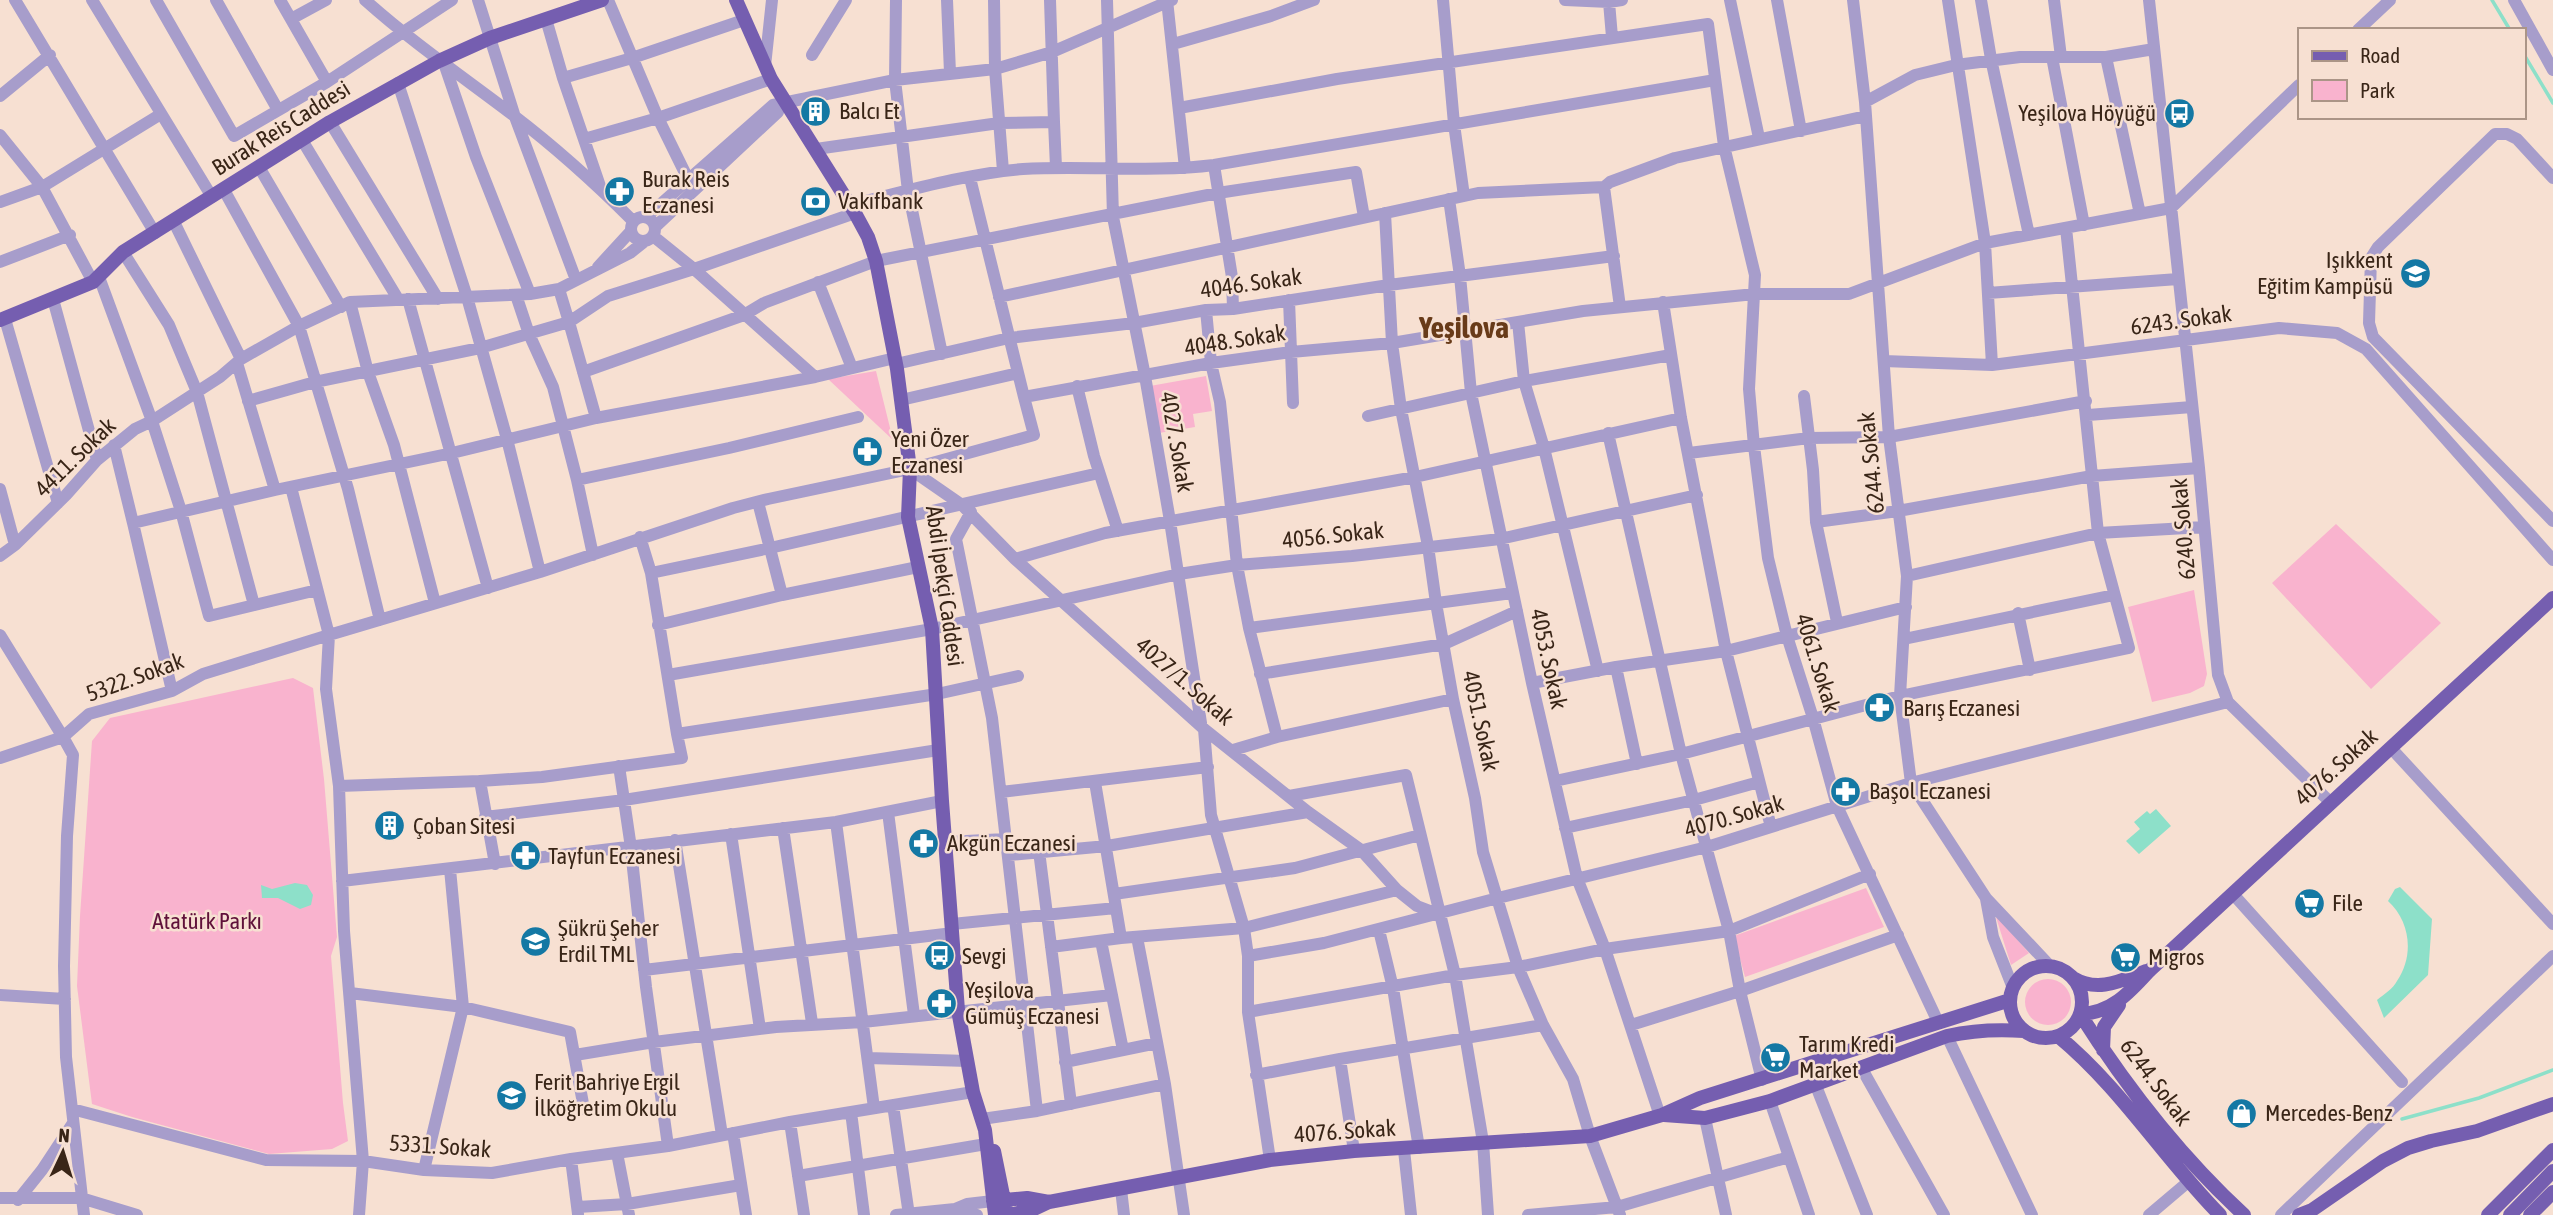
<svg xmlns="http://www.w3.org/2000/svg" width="2553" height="1215" viewBox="0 0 2553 1215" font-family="'Asap Condensed',sans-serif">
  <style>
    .green { fill: #f9b3ce }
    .water { fill: #8de0c9 }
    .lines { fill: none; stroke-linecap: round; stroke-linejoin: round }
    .stream { stroke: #8de0c9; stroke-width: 3.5 }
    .minor { stroke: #a79dcb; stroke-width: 12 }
    .major { stroke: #755eb0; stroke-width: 14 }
    .labels { text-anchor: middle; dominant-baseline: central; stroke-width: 5; stroke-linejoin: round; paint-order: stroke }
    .poi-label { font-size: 23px; fill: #392517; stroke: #f7e0d2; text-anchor: start }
    .street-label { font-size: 23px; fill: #392517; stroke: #f7e0d2 }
    .park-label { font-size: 23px; fill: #60113a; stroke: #f7e0d2 }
    .district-label { font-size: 30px; font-weight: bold; fill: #683b19; stroke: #f7e0d2 }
  </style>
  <rect width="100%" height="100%" fill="#f7e0d2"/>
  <path class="green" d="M876,371L893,440L828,379Z
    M1206,376L1212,411L1193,414L1195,427L1159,433L1150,386Z
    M2336,524L2441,623L2371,689L2272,583Z
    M2194,590L2207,674L2204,686L2190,693L2152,702L2128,607Z
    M293,678L313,688L324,779L337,937L331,956L343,1103L348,1141L332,1149L269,1154L132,1117L92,1104L77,986L80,916L92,741L110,718Z
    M1866,888L1884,927L1745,977L1734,936Z
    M1995,914L2029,953L2011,965Z
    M2025 1002a23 23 0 1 1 46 0a23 23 0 1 1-46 0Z"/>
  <path class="water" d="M2156,809L2171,826L2139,854L2126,841L2140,829L2134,822L2147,811L2150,814Z
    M295,883L307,885L313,895L311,905L300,909L278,898H262L261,885L272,889Z
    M2400,887L2432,919L2428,975L2384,1018L2377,1000C2384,994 2393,989 2397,981C2414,956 2411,922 2388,901L2395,889Z"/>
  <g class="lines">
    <path class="stream" d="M2492,0L2510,30
      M2523,53L2553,103
      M2402,1119L2479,1098L2553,1070"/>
    <path class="minor" d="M15,0L155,233
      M92,0L212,197
      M156,0L234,136L327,82L452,0
      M216,0L278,110
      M280,0L327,82
      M365,0C412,42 463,77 513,115C555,147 596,184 633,221
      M478,0L515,117L576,280
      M608,0L658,118L688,179
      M896,0L895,80L908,191L942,354
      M947,0L950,73
      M994,0L995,69L1003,171
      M1050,0L1054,122
      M1107,0L1113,217L1145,376L1170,521L1201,723
      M1167,0L1185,168
      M1443,0L1454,124L1464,196
      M1565,0L1609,2L1622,0
      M1730,0L1759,138
      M1777,0L1801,131
      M1853,0L1865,102L1889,437L1907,576L1900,696L1911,783L1986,898L2051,967
      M1948,0L1985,243L1992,365
      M1981,0L1991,59L2029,235
      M2054,0L2061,57
      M2149,0L2199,468L2218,675L2228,702L2330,802
      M2514,0L2553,70
      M1609,2L1612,37
      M291,19L326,0
      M546,19L563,78L601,189
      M2358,30L2390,0
      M1173,44L1271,16L1314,0
      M812,55L846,0
      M2052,57L2084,225
      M2106,57L2140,214
      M445,66L476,157L530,294
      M765,66L772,0
      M563,78L632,58L744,20
      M398,83L467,297L507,439L540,572
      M0,96L50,55
      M1865,102L1915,75L1956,65L2020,57H2106L2154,49
      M1179,108L1337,79L1708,24L1724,146L1755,275L1749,389L1754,446L1768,558L1787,636L1813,718L1837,806L1938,1022
      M330,122L438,299
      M0,135L42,187L93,282
      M584,139L658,118L771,79
      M302,140L398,299
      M816,149L999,123L1054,122L1056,167
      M1214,165L1232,277L1233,309
      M259,167L341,307
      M970,178L1024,397
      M2553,178L2517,139L2507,134H2495L2378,247L2371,258L2369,323L2373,337L2553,521
      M1604,187L1620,307
      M224,190L299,326L348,489L380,620
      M1449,199L1460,276L1471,393L1532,683L1577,878L1605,949L1660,1116
      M0,202L42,187L161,114
      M850,205C903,192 969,173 1023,169C1086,165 1151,173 1214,165L1715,80
      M1385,213L1392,343L1401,409L1428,546L1436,603L1453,699L1475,798L1483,852L1518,967L1543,1025L1573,1079L1590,1136L1620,1215
      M631 229a12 12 0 1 1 24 0a12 12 0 1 1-24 0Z
      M646,217L773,105L895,80L995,69L1052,52L1172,0
      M174,222L241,359
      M655,227L778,112L780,104
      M653,236L694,269L815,377L895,358
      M123,252L169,325L197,392L254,605
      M0,262L70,235
      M598,267L631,231
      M99,277L152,421L181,511L209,616L317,590
      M818,282L852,368
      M559,289L569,322L608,296L694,269L855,213
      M1988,293L2178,279
      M516,295L529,334L553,387L577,480L593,555
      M999,297L1478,193L1604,187L1610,182L1675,158L1866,116
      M53,299L97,460
      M408,299L488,588
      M1289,300L1293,403
      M350,302L368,372L394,445L435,603
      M1663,302L1681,418L1726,651L1771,827
      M1206,310L1211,363L1220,402L1237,565L1249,628L1277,737
      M5,319L58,503
      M1518,322L1524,381L1544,448L1598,671
      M1884,361L1992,365L2279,328L2337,333L2366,349L2553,560
      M896,364L1009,338L1134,323L1206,310L1233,309L1389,285L1614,256
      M583,372L744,315L764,303L876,261L1218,193L1356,172L1364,217
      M1077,386L1094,456L1118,531
      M1804,396L1813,470L1816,522L1837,622
      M901,400L1018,373
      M248,401L315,382L480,348L569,322L596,418
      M2088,415L2192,407
      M1368,416L1524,381L1671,355
      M1608,433L1681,754L1729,931L1740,991L1762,1080
      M114,445L133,523L275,490L237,363
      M1689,453L1809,438L1889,437L2086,401
      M910,469L962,505L1015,559L1204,729L1308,812L1361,850L1397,890L1417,906L1438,914
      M577,480L729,448L858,417
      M291,487L329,635L540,572L733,508L768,499L910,469L1034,435L1024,397L1211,363L1291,352L1392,343L1583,311L1755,294H1849L1985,243L2171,208L2299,85
      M0,489L15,545
      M275,490L452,453L596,418L815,377
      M758,502L782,595
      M971,512L956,539L992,718L1037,1111L982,1119
      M1816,522L1898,511L2092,476L2199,468
      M133,523L172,691
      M640,537L651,573L677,734
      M0,556L15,545L66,495L97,460L135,429L152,421L220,377L241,359L299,326L350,302L530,294L559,289L630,253L645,241
      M1015,559L1105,533L1415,477L1681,418
      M651,573L770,548L1099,473
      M1907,576L2098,533L2204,527
      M2018,613L2030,670
      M658,625L782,595L918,567
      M1249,628L1512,593
      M0,635L63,737L0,758
      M1904,639L2114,595
      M1616,667L1637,764
      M1260,674L1444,644L1517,611
      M668,675L932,629L1179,574L1237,565L1352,556L1500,539L1697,495
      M1532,683L1616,667L1726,651L1906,607
      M1204,729L1211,815L1244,928L1248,956V1012L1270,1160
      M2391,748L2553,924
      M1233,750L1277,737L1453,699
      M619,766L630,841L646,987L668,1146
      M1555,781L1681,754L1900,696L2129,648L2098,533L2066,228
      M1095,782L1121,938
      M339,786L480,781
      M1001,792L1208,767
      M1289,796L1406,775L1455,975L1483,1142L1488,1215
      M888,812L914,1015
      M485,817L624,800L938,750
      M836,822L874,1108
      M783,828L812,1023
      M1565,828L1694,800L1759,782
      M731,834L760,1029
      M675,840L722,1135
      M946,842L1006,839
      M1039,851L1071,1104
      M1009,855L1107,846L1308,812
      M495,864L480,781L542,777L682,758L677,734L937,694L1018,676
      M342,881L836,822L942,801
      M1114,894L1295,868L1420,835
      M2233,894L2402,1082
      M1986,899L1993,937L2013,988
      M952,924L1116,908
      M1379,930L1393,988L1419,1148
      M1137,937L1165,1084L1184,1215
      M1101,941L1123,1050
      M1051,947L1121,938L1244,928L1397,890
      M1248,956L1324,943L1498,898L1707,847L1911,783L2228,702
      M644,970L953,933
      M350,993L463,1007L570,1032L584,1109
      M0,995L65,999
      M1248,1012L1455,975L1518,967L1605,949L1729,931L1870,874
      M1631,1025L1740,991L1898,935
      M1947,1036L2032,1215
      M575,1055L654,1042L776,1027L863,1022L1112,995
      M868,1058L968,1061
      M1340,1059L1354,1151
      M1065,1062L1157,1043
      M1862,1069L1944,1215
      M1256,1075L1340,1059L1543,1025
      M1816,1086L1867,1215
      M1770,1101L1809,1215
      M893,1105L909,1215
      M72,1109L266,1160L363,1161L424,1170L492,1173L571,1159L668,1146L790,1122L973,1092
      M1037,1111L1165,1084
      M851,1112L864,1215
      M1705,1118L1726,1215
      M790,1122L804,1215
      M733,1133L746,1215
      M1404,1150L1411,1215
      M617,1153L629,1215
      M571,1159L578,1214
      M424,1170L463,1007L450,869
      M798,1176L986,1144
      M1121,1189L1124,1215
      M0,1198H81L137,1215
      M18,1200L42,1170L73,1123
      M578,1207L627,1204L741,1185
      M955,1209L977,1215
      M84,1215L66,1057L64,966L67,836L73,755L63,737L89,714L172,691L203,674L329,635L326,689L339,786L344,931L363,1161L359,1215
      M896,1215L955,1209L967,1204L993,1201
      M1528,1215L1617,1207L1789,1157
      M2149,1215L2188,1182
      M2281,1215L2553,956"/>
    <path class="major" d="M736,0L771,79L855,213L868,237L876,261L897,369L910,469L908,517L932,629L942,801L958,1010L973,1092L985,1130L995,1215
      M0,320L93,282L123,252L330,122L439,61L490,38L602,0
      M2010 1002a36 36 0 1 1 72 0a36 36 0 1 1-72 0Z
      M2073,978C2098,993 2120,981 2146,971
      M2080,1014C2112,1013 2130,992 2150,970L2553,598
      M2080,1014C2127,1088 2180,1156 2244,1215
      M2058,1036C2121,1088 2163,1157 2220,1215
      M2103,1050L2104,1027L2119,1005
      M1664,1115L1705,1118L1770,1101L1947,1036C1974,1030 1997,1029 2024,1031
      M994,1151L1007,1215
      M993,1201L1027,1198L1049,1202L1270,1160L1354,1151L1590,1136L1662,1115L1700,1098L2010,1000
      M1010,1215L1034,1209L1049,1202
      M2299,1215L2312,1210L2383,1161L2408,1148L2431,1141L2477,1131L2553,1104
      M2488,1215L2553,1150
      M2510,1215L2553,1171
      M2530,1215L2553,1192"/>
  </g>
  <defs>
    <symbol id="building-disc" viewBox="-11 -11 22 22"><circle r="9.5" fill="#1478a4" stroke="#f7e0d2"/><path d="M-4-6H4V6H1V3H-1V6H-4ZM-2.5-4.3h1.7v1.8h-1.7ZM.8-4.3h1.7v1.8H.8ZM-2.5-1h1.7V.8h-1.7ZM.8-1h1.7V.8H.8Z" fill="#fff"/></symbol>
    <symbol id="bus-disc" viewBox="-11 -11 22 22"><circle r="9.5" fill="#1478a4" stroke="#f7e0d2"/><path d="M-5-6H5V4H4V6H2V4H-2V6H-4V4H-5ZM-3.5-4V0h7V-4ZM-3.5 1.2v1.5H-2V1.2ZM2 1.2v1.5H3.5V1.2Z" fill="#fff"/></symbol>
    <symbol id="pharmacy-disc" viewBox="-11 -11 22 22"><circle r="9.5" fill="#1478a4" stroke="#f7e0d2"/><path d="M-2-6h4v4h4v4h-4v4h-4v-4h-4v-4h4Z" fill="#fff"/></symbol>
    <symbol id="bank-disc" viewBox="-11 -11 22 22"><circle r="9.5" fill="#1478a4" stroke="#f7e0d2"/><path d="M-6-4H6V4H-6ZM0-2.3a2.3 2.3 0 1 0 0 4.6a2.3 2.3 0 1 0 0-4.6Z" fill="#fff"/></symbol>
    <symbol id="school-disc" viewBox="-11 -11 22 22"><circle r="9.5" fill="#1478a4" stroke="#f7e0d2"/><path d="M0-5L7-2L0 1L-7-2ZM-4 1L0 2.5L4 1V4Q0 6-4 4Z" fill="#fff"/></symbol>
    <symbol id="supermarket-disc" viewBox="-11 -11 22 22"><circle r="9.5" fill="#1478a4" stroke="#f7e0d2"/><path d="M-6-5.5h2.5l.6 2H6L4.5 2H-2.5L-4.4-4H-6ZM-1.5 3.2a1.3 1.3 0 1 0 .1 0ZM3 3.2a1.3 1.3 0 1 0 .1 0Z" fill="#fff"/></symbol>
    <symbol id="shop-disc" viewBox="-11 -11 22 22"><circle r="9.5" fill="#1478a4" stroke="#f7e0d2"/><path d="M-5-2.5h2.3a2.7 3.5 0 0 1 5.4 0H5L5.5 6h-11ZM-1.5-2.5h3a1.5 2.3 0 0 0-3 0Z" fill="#fff"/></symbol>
  </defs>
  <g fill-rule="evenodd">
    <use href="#building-disc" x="798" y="94" width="35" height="35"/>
    <use href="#bus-disc" x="2162" y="96" width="35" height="35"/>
    <use href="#pharmacy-disc" x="602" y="174" width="35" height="35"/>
    <use href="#bank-disc" x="798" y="184" width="35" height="35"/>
    <use href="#school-disc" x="2398" y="256" width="35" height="35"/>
    <use href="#pharmacy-disc" x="850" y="434" width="35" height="35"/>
    <use href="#pharmacy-disc" x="1862" y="690" width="35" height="35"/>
    <use href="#pharmacy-disc" x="1828" y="774" width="35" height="35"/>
    <use href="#building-disc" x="372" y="808" width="35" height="35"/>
    <use href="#pharmacy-disc" x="906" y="826" width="35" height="35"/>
    <use href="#pharmacy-disc" x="508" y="838" width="35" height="35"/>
    <use href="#supermarket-disc" x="2292" y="886" width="35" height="35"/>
    <use href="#school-disc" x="518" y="924" width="35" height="35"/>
    <use href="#bus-disc" x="922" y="938" width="35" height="35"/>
    <use href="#supermarket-disc" x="2108" y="940" width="35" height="35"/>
    <use href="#pharmacy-disc" x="924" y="986" width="35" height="35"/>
    <use href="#supermarket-disc" x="1758" y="1040" width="35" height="35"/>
    <use href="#school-disc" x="494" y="1078" width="35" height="35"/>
    <use href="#shop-disc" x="2224" y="1096" width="35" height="35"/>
  </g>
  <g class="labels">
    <g class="poi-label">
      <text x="839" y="111">Balcı Et</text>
      <text x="2156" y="113" text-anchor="end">Yeşilova Höyüğü</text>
      <text x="642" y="179">Burak Reis<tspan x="642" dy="26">Eczanesi</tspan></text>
      <text x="838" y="201">Vakıfbank</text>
      <text x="2393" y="260" text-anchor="end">Işıkkent<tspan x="2393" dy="26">Eğitim Kampüsü</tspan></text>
      <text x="891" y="439">Yeni Özer<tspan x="891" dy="26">Eczanesi</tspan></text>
      <text x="1903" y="708">Barış Eczanesi</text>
      <text x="1869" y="791">Başol Eczanesi</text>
      <text x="413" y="826">Çoban Sitesi</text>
      <text x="947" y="843">Akgün Eczanesi</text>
      <text x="548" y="856">Tayfun Eczanesi</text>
      <text x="2332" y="903">File</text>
      <text x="558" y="928">Şükrü Şeher<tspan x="558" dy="26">Erdil TML</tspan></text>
      <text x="962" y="956">Sevgi</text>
      <text x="2148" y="957">Migros</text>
      <text x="965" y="990">Yeşilova<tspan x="965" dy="26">Gümüş Eczanesi</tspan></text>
      <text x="1799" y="1044">Tarım Kredi<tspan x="1799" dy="26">Market</tspan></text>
      <text x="534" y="1082">Ferit Bahriye Ergil<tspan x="534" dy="26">İlköğretim Okulu</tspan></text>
      <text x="2265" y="1113">Mercedes-Benz</text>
    </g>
    <g class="street-label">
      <text transform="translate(281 128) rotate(-32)">Burak Reis Caddesi</text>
      <text transform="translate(1251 283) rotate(-8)">4046. Sokak</text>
      <text transform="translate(2181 320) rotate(-8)">6243. Sokak</text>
      <text transform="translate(1235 340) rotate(-9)">4048. Sokak</text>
      <text transform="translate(1177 442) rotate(80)">4027. Sokak</text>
      <text transform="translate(75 457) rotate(-44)">4411. Sokak</text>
      <text transform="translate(1871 463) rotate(-96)">6244. Sokak</text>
      <text transform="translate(2183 529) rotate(-95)">6240. Sokak</text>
      <text transform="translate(1333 535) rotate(-6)">4056. Sokak</text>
      <text transform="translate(945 586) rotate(82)">Abdi İpekçi Caddesi</text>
      <text transform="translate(1549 659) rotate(78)">4053. Sokak</text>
      <text transform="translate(1818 663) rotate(73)">4061. Sokak</text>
      <text transform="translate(135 677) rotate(-20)">5322. Sokak</text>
      <text transform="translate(1185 681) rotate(41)">4027/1. Sokak</text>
      <text transform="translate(1481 721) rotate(78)">4051. Sokak</text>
      <text transform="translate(2336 767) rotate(-42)">4076. Sokak</text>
      <text transform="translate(1734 816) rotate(-16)">4070. Sokak</text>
      <text transform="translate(2156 1082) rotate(53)">6244. Sokak</text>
      <text transform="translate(1345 1131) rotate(-4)">4076. Sokak</text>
      <text transform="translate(440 1146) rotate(4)">5331. Sokak</text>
    </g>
    <g class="park-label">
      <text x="207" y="921">Atatürk Parkı</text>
    </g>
    <g class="district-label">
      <text x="1464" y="327">Yeşilova</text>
    </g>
  </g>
  <rect x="2298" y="28" width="228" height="91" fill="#f7e0d2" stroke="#ab9587" stroke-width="2"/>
  <rect x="2312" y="51" width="35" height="10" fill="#755eb0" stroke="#ab9587" stroke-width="2"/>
  <text x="2360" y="63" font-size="21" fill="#392517">Road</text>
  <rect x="2312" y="80" width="35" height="21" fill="#f9b3ce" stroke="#ab9587" stroke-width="2"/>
  <text x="2360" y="98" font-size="21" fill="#392517">Park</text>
  <g transform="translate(63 1152) rotate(4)" stroke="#f7e0d2" stroke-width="5" paint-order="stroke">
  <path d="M0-5L12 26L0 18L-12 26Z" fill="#392517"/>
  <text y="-10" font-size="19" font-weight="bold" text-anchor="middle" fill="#392517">N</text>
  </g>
</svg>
